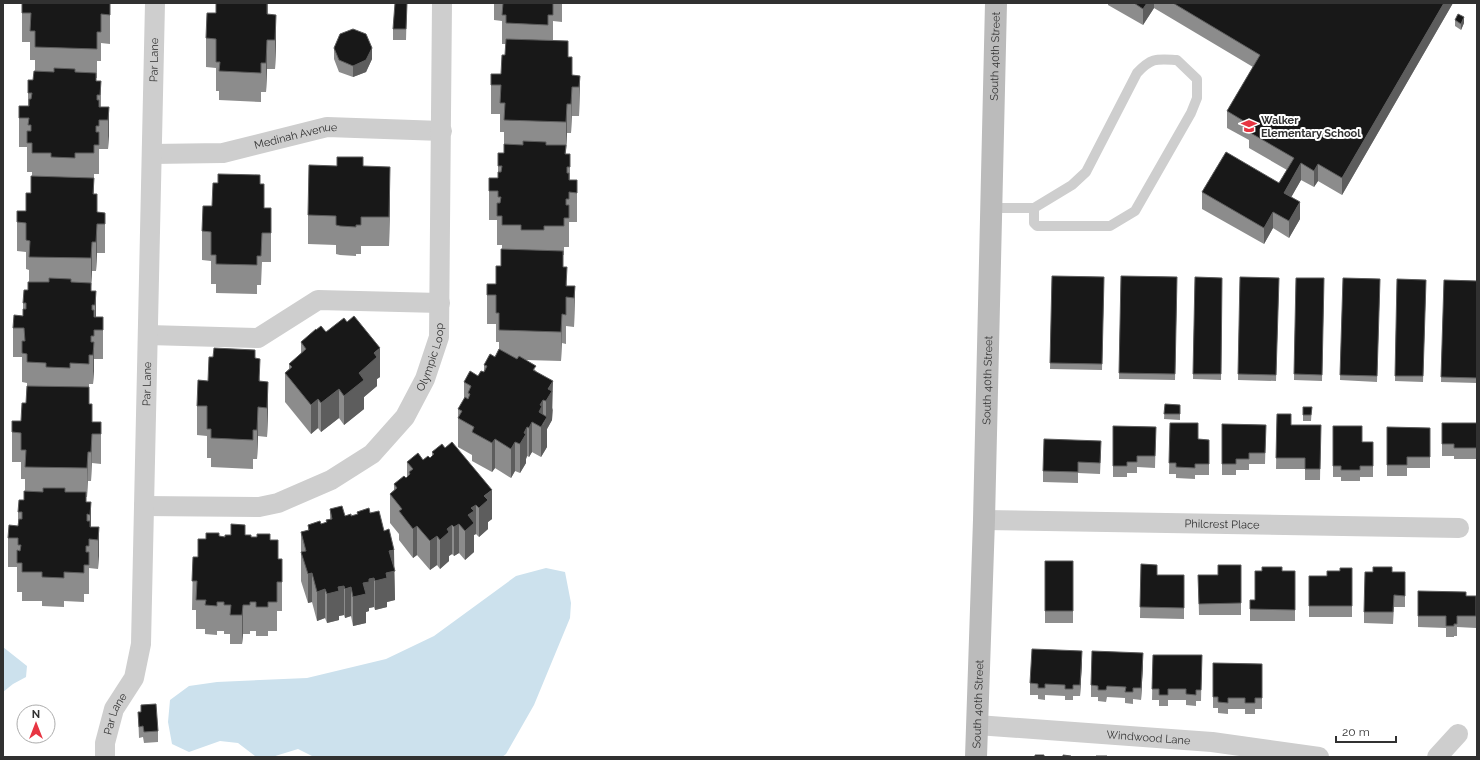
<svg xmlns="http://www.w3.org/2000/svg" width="1480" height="760" viewBox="0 0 1480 760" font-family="Raleway,sans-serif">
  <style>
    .water { fill: #cce1ed }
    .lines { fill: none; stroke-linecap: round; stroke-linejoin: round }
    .lane { stroke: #cecece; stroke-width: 10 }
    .street { stroke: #cecece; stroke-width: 20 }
    .secondary { stroke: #bbb; stroke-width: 22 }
    .wall { fill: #8c8c8c }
    .shaded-wall { fill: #5d5d5d }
    .building { fill: #181818; stroke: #5d5d5d }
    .labels { text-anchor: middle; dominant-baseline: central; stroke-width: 4; stroke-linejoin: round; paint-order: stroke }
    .street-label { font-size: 11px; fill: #313131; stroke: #fff }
    .poi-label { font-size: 11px; font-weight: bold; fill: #313131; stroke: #fff; text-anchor: start }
  </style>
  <rect width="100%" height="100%" fill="#fff"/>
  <path class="water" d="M546,568L565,572L571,603L570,618L534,705L506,754L502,757H314L298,749L272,757L255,756L238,743L220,741L189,752L172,744L168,722L170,700L189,686L217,682L307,678L386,659L434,636L516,576Z
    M3,647L27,666L26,677L13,684L3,692Z"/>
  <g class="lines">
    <path class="lane" d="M992,208H1034V223L1037,226H1110L1135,211L1191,113L1197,98V79L1177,60C1157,59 1152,57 1137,73L1086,172L1072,185L1034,208"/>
    <g class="street">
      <path id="s1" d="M152,154L223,153L327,127L442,131"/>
      <path d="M148,335L258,338L318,300L440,303"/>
      <path id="s2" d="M144,506L259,507L278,503L331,480L372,454L405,417L425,379L439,337L442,3"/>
      <path id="s3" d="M984,520L1459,528"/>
      <path id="s4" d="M977,725L1212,742L1319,757"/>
      <path id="s5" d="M105,757V743L114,709L134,678L141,644L155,3"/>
      <path d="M1437,757L1458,734"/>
    </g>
    <path class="secondary" id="s6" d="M976,757L984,520L996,3"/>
  </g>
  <path class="wall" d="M22,3H110V44L101,43V61H97V78H96V81H101V107H109L108,149H99V174H94V194L97,212L105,213V253H97L96,271H92L91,287V291H96V317H103V359H94L93,384H89V404L92,422H101V464L92,463L91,481H88L87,497H86V502H91V527H99L98,569L89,568V594H84V602L64,601V607L42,606V601H22V592H17V567H8V538L18,526V512L24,500L25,491V479H21V462H12V432L21,421L26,403L27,386V383L22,382V357H13V328L23,316V303L28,290L29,282V270L26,269V252L17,251V211H26L31,193L32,177V172H27V147H19V106H28V80H33L35,71V60H30V42H22Z
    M268,3V14L276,44L275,69H267L266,92H261V102L219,100V91H216V68L206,67V38L216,13Z
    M407,3L406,40H393V29Z
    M494,3H562V22L553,21V40L568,57L572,75L580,76L579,116H572L571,133H567L566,151V154H570V180H577V222H569V247H564V255H563V267L567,286H575L574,327L566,326V344L562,343L561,361L526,360L536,371L553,410L552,420L547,429V447L541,457L532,452L529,457L527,456L526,459V463L520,473L515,471L511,478L495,468L492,472L472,461V455L458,447V409L464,400V382L478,376L484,372V365L495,357L499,349V342H496V324H487V284H496L501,266L502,249V245H497V220H489V178H498V153H504V132H500V114H491V74H501L505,55L506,44H502V21L494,20Z
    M1108,3H1453L1342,195L1318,181L1314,187L1301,180L1291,197L1300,219L1289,238L1273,228L1264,244L1202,209V192L1279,183L1287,170L1249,148V140L1227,128V111L1253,67L1154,8L1143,25L1108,5Z
    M1455,20L1464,23L1461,30L1455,26Z
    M334,48L372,59L366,72L353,77L339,72L334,59Z
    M363,166L390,196L389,246H361V254H356V256L340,255L336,254V245L308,244V215Z
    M218,183L260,184L264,208H271V262H262L261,285H257V294L216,293V284H211V261L202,260V231L212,206Z
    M1052,276L1104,277L1102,370L1050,369Z
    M1121,276L1177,277L1175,380L1119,379Z
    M1195,277L1222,278L1221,380L1193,379Z
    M1240,277L1279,278L1276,381L1238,380Z
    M1296,278H1324L1322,381L1294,380Z
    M1343,278L1380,279L1377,382L1340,380Z
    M1397,279L1426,280L1423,382L1395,381Z
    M1444,280L1477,281V383L1441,382Z
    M316,330L326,332L380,377L377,379V386L364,397V409L344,425L339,418L321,432L318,428L311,434L285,402V373L289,369V364L301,354V342Z
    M255,358L260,381L268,411L267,437L258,436L257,459H253V469L211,467V458H207V436L197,435V406L208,381Z
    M1165,404L1180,405V420L1164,419Z
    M1312,407L1311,421H1303V415Z
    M1277,414L1291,425H1321L1320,480H1305V469H1276Z
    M1170,423L1198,439L1209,440V475H1195V479L1176,478V474H1169Z
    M1442,423H1477V459H1454V456H1442Z
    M1222,424L1266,425L1265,464H1249V470H1236V475H1222Z
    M1113,426L1156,427L1155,468L1137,467V473H1127V477H1113Z
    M1333,426L1362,442H1373V477H1360V481H1341V477H1333Z
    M1387,427L1430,428V468H1407V476H1387Z
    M432,452L492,519L488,522V529L479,537L476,534L474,535V552L465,560L459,553L454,556L452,554L449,556V561L440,569L437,565L430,570L417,555L413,558L399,540V534L390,523V494L394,490V484L407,477V462L423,460L430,458L432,456Z
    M1101,452L1100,474L1078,473V483L1043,482V471Z
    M330,509L345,516H351L357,515V512L370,513L394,569L395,600L387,602V607L375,610L374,607L369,608V611L366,612V623L353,626L351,616L345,618L344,615L339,616V620L327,623L325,618L317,621L312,602L308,603L301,581V532L308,530V525L321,524L326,523V520L330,519Z
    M245,535L251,537L270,540L278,559H282V611H277V631H268V636H256V631H250V634H243L242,644H230V634H224V631H217V635L205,634V629H196V610H192L193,557H198L206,539L219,536L225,537Z
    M1045,561H1073V623H1045Z
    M1141,564L1157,575H1184V619L1140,618Z
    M1241,565V615H1199L1198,575H1218Z
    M1352,568V617H1309V576H1327L1340,571Z
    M1282,571H1295V621H1250V600H1255Z
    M1392,572H1405V607H1394L1393,624L1364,623V612Z
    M1418,591L1466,596H1476V628L1457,627V636H1454V637H1446V628L1418,627Z
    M1153,655H1202L1201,701H1196V706L1186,705V700H1168V706H1159V700H1152Z
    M1082,662L1080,696H1073V700H1065V696L1045,695V700L1038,699V695H1030V683Z
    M1213,663L1262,664V709H1255V714H1245V709H1228V714L1218,713V708H1213Z
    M1143,665L1141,700L1133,699V704L1125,703V698L1107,697L1106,702L1098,701V697H1091V685Z
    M141,705L158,731V742L144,743L143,737L139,738L138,712H141Z"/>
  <path class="shaded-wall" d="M1147,3H1154V8L1143,25V9Z
    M1444,3H1453L1342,195V178Z
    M276,15V44L275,69V40Z
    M1464,17V23L1461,30V24Z
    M267,40V69L266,92V63Z
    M372,48V59L366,72L353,77V66Z
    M580,76L579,116V87Z
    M572,87L571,133V104Z
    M567,104V133L566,151V122Z
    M109,107V136L108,149V120Z
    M1301,163V180L1284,210V193Z
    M1318,164V181L1314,187V171Z
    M390,167V196L389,246V217Z
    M1300,202V219L1289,238V221Z
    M1273,212V228L1264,244V228Z
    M97,224V253L96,271V242Z
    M92,242V271L91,287V258Z
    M575,286L574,327V298Z
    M96,291V320L95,330V305Z
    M562,314L561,361V332Z
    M94,342V371L93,384V355Z
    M380,348V377L377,379V386L364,397V409L344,425V396L359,373L374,353Z
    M553,381L552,420L547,429V447L541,457V427L539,412L540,405L543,400V425L546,419V401L548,389Z
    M268,382V411L267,437V408Z
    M339,389V418L321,432V403Z
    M318,399V428L311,434V405Z
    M258,407V436L257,459V430Z
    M532,422V452L529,457V428Z
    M527,427V456L526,459V463L520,473V444L524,433Z
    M92,434L91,481V452Z
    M495,439V468L492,472V443Z
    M515,442V471L511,478V449Z
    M88,452L87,497V468Z
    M492,490V519L488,522V529L479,537V508L484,496Z
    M91,502V531L90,539V515Z
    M476,505V534L474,535V552L465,560V531L468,515L471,508Z
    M459,524V553L454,556V527Z
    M452,525V554L449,556V561L440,569V540L447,529Z
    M417,526V555L413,558V529Z
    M99,527V556L98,569V540Z
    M437,536V565L430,570V541Z
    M394,550L395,600L387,602V607L375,610V581L386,573L389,551Z
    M312,573V602L308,603V574Z
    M374,578V607L369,608V611L366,612V623L353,626V597L363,583L369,579Z
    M344,586V615L339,616V620L327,623V594L338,587Z
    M351,587V616L345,618V589Z
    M325,589V618L317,621V592Z
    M243,605V634L242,644V615Z
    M1082,651V662L1080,696V685Z
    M1143,653V665L1141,700V688Z"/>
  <path class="building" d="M22,3H110V15L101,14V32H97V49L35,47V31H30L31,13H22Z
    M216,3H267V14L276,15L275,40H267L266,63H261V73L219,71L220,62H216V39L206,38L207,13H216Z
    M395,3H407L406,29H393Z
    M503,3H553V15H548V25L506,23V15H502Z
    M1134,3H1147L1143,9Z
    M1173,3H1444L1342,178L1318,164L1314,171L1301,163L1284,193L1300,202L1289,221L1273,212L1264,228L1202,192L1226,152L1279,183L1294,158L1249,132L1252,126L1227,111L1260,55Z
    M1458,14L1464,17L1461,24L1455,20Z
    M353,29L366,34L372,48L366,60L353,66L339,60L334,48L340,34Z
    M506,39L568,41V57H572V75L580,76L579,87H572L571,104H567L566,122L504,120L505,103H500L501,85H491V74H501L502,55H505Z
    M54,68L75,69V72L96,73V81H101L100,95H97V100H99V107H109L108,120H99V126H96V132H99V145H94V153H75V158L51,157V153H32V143H27V131H31V125H28L29,118H19V106H29V99H31L32,93H28V80H33L34,71L54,72Z
    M523,141L546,142V145H566L565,154H570V167H567V173H569V180H577V193L569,192V199H566V205H569V218H564V226H544V230H521V225H502V216H497V203H500L501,197H498V191H489V178H498V172H501L502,166H498V153H504V144L523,145Z
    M337,157H363V166L390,167L389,217H361V225H356V227L340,226L336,225V216L308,215L309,165L337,166Z
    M218,174L260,175V184H264V208H271V233H262L261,256H257V265L216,264V255H211V232L202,231L203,206H212L213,183H218Z
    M31,176L94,178L93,194H97V212L105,213V224H97L96,242H92L91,258L29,257L30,241L26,240V223L17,222V211H26V193H31Z
    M501,249L563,251V267H567L566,286H575L574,298L566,297V315L562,314L561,332L499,330V313H496V295H487V284H496V266H501Z
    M1052,276L1104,277L1102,364L1050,363Z
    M1121,276L1177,277L1175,374L1119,373Z
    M1195,277L1222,278L1221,374H1193Z
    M1240,277L1279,278L1276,375L1238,374Z
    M49,278L71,279V282L91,283V291H96L95,305H92V310H94V317H103V330H94V336H91V342H94L93,355H89V364L70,363V368L46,367V363L27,362V354L22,353V341H25L24,328H13L14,315L23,316V309H26V303H23L24,290H28V282H49Z
    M1296,278H1324L1322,375L1294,374Z
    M1343,278L1380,279L1377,376L1340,375Z
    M1397,279L1426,280L1423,376H1395Z
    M1444,280L1477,281V378L1441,377Z
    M354,316L380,348L374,353L377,357L359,373L364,380L344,396L339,389L321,403L318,399L311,405L285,373L292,367L289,364L306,349L301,342L316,329V330L321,326L326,332L344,318L347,322Z
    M214,348L255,350V358L260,359L259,381L268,382L267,408L258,407L257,430H253V440L211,438V429H207V406H197L198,380L208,381L209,357H213Z
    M499,349L517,359L519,356L536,366L533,370L553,381L548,389L552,391L546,401L543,400L540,405L542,406L539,412L547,417L541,427L532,422L529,428L527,427L524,433L526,434L520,444L515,442L511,449L495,439L492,443L472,432L474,427L458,418L462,411L458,409L465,397L468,399L470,394L468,393L471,386L464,382L470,371L478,376L481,371L484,372L487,366L484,365L490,354L495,357Z
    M27,386L89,387V404H92V422H101V434H92L91,452H88L87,468L25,467L26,450H21V433L12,432V421H21L22,403H26Z
    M1165,404L1180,405V414H1164Z
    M1303,407H1312L1311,415H1303Z
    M1277,414H1291V425H1321L1320,469H1305V458H1276Z
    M1170,423H1198V439L1209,440V464H1195V468L1176,467V463H1169Z
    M1442,423H1477V448H1454V444H1442Z
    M1222,424L1266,425L1265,453H1249V459H1236V464H1222Z
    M1113,426L1156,427L1155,456H1137V462H1127V466H1113Z
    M1333,426H1362V442H1373V466H1360V470H1341V466H1333Z
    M1387,427L1430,428V457H1407V465H1387Z
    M1044,439L1101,441L1100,463L1078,462V472L1043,471Z
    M452,442L492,490L484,496L488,500L479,508L476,505L471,508L474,511L468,515L474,523L465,531L459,524L454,527L452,525L447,529L449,532L440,540L437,536L430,541L417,526L413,529L399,511L402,509L390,494L397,488L394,484L404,476L406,478L410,474L409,472L413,469L407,462L418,453L423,460L428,456L430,458L434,454L432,452L442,444L445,448Z
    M43,488H65V492H86V502H91L90,515L87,514V521H90V527H99L98,540L89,539V546H86V552H89V565H84V573L64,572V578L42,577V572H22V563H17V550L20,551L21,545H18V538H8L9,525L18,526L19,519H22V512H18L19,500H24V491L43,492Z
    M342,506L345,516L351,514V516L358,514L357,512L369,508L370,513L379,511L384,531L389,529L394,550L389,551L395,571L386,573L387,578L375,581L374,578L369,579V582L363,583L366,594L353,597L351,587L345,589L344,586L338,587L339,591L327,594L325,589L317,592L312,573L308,574L301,552L306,551L301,532L309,530L308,525L320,521L321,524L327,522L326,520L332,519L330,509Z
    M231,524L245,525V535H251V537H257V534H270V540H278V559H282V582H277V602H268V607H256V602H250V605H243L242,615H230L231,605H224V602H217V606L205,605L206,600H196L197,581H192L193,557H198V539H206V533H219V536L225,537V535H231Z
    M1045,561H1073V611H1045Z
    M1141,564L1157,565V575H1184V608L1140,607Z
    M1218,565H1241V603L1199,604L1198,575H1218Z
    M1262,567H1282V571H1295V610L1250,609V600H1255V571H1262Z
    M1373,567H1392V572H1405V596L1394,595L1393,612H1364L1365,572H1373Z
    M1340,568H1352V606H1309V576H1327V571H1340Z
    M1418,591L1466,592V596H1476V616H1457V624H1454V626H1446V616H1418Z
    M1032,649L1082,651L1080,685H1073V689H1065V685L1045,684V688H1038V684L1030,683Z
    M1092,651L1143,653L1141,688H1133V692H1125L1126,687L1107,686L1106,690H1098V686L1091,685Z
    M1153,655H1202L1201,690H1196V695L1186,694V689H1168V695H1159V689H1152Z
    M1213,663L1262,664V698H1255V703H1245V698H1228V703L1218,702V697H1213Z
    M156,704L158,731L144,732L143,726L139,727L138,712H141V705Z
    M1035,755H1044V757H1035Z
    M1063,755L1071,756V757H1063Z
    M1096,756H1107V757H1096Z"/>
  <defs>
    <symbol id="school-bare" viewBox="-9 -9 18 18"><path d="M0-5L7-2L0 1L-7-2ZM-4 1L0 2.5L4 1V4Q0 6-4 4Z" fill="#e73542" stroke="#fff" stroke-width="2.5" paint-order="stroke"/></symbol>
  </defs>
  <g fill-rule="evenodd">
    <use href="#school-bare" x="1238" y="115" width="22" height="22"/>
  </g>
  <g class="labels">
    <g class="street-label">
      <text stroke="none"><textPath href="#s6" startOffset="701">South 40th Street</textPath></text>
      <text stroke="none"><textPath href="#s5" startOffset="705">Par Lane</textPath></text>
      <text stroke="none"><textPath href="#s1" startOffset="146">Medinah Avenue</textPath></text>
      <text stroke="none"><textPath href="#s2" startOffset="356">Olympic Loop</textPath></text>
      <text stroke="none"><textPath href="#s6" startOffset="377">South 40th Street</textPath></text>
      <text stroke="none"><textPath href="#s5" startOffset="381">Par Lane</textPath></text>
      <text stroke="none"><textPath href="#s3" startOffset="238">Philcrest Place</textPath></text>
      <text stroke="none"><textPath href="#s6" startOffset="53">South 40th Street</textPath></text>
      <text stroke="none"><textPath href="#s5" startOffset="45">Par Lane</textPath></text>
      <text stroke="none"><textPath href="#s4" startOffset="172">Windwood Lane</textPath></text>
    </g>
    <g class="poi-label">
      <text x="1261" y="120">Walker<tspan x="1261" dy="13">Elementary School</tspan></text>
    </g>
  </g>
  <rect width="1480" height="760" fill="none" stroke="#313131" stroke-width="8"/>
  <g transform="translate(36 724)"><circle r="19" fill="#ffffff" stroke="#adadad"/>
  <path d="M0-3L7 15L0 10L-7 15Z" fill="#e73542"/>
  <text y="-6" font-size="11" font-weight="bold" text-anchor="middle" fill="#313131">N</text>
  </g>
  <path d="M1336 736v6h60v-6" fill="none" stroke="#313131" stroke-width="2"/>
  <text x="1342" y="736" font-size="12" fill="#313131" stroke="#ffffff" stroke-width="3" paint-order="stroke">20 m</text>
</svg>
